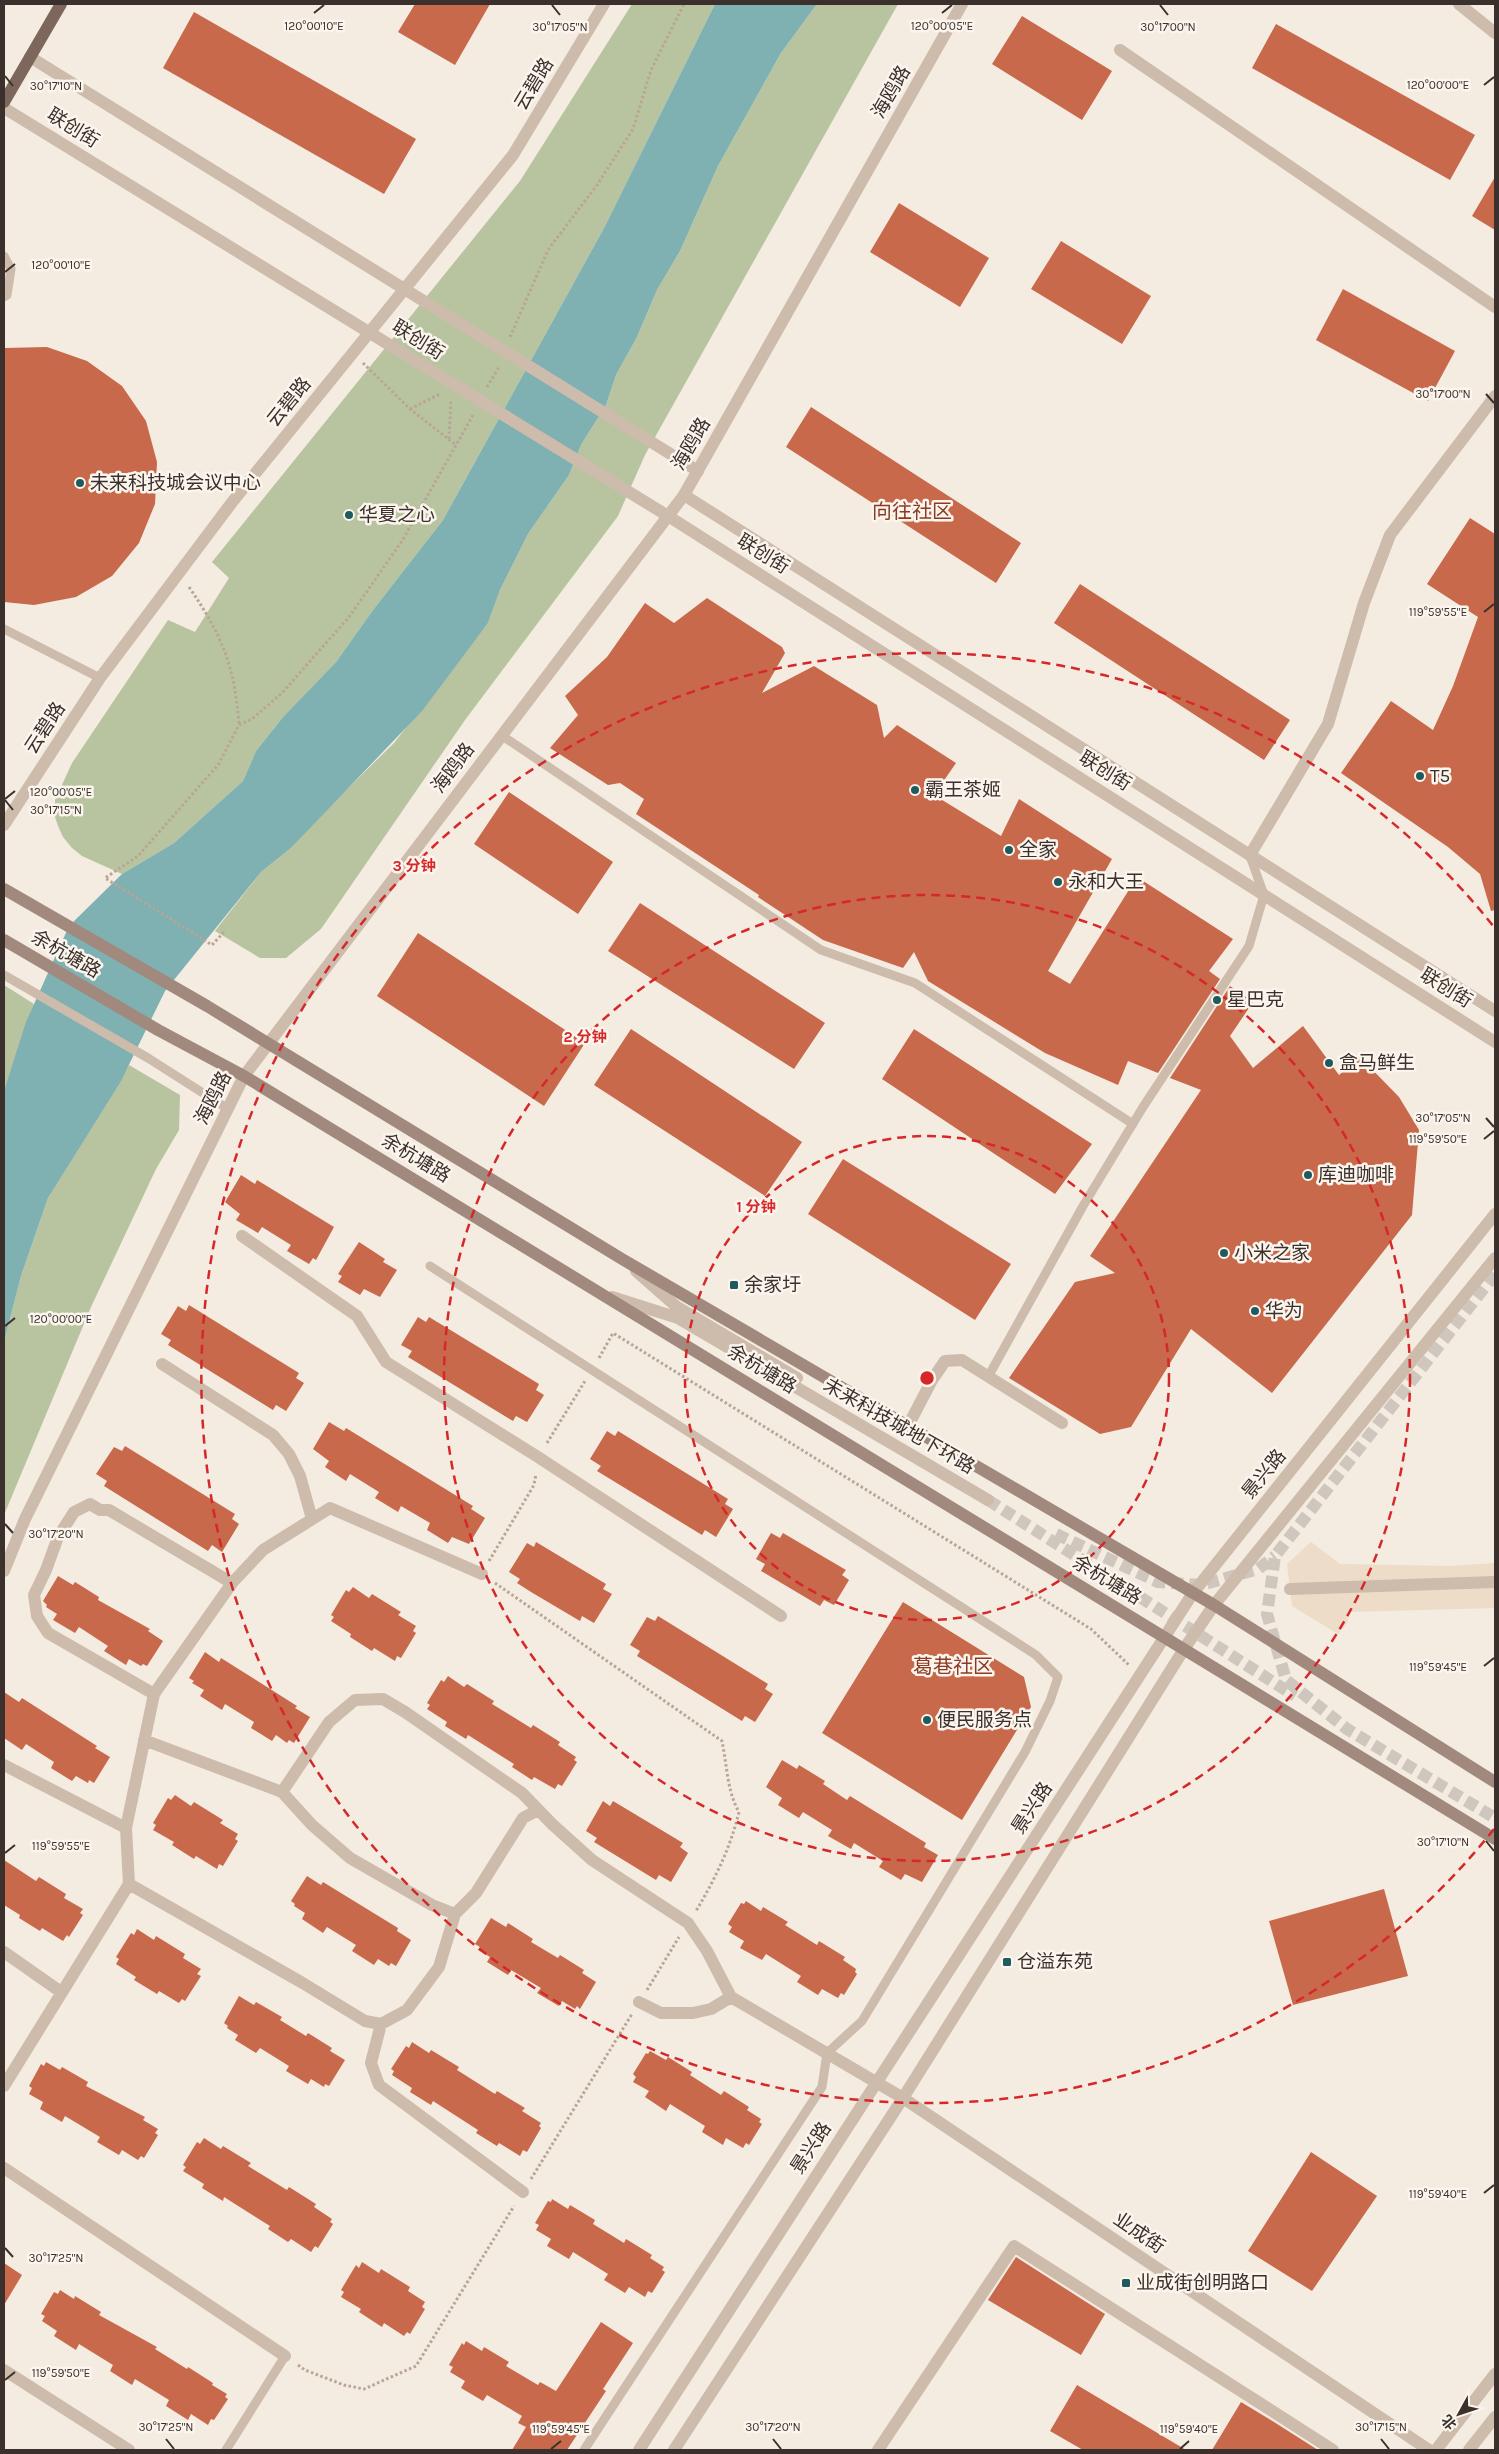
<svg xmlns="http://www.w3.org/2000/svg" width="1499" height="2454" viewBox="0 0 1499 2454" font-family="Karla,'Noto Sans SC',sans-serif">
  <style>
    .green { fill: #b8c4a0 }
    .plaza { fill: #ecdcc8 }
    .water { fill: #7fb0b2 }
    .building { fill: #c8694b }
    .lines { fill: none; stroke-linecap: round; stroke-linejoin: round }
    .tertiary-tunnel { stroke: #cfc6bd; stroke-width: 12; stroke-dasharray: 12 6; stroke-linecap: butt }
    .path { stroke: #b9a596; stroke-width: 3; stroke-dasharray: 2.5 2.5; stroke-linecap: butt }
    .service { stroke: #cdbbac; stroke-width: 9 }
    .pedestrian { stroke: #cdbbac; stroke-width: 12 }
    .minor { stroke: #cdbbac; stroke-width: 12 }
    .tertiary { stroke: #cdbbac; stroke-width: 12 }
    .secondary { stroke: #a18a7d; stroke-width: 12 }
    .primary { stroke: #7d675c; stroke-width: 12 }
    .ticks { fill: none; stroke: #3b302b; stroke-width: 2 }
    .ring { fill: none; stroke: #d62828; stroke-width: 2.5; stroke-dasharray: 9 6 }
    .poi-dot { fill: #1f5a5e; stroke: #fbf5ee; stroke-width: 2 }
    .labels { text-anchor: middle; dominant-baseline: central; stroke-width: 5; stroke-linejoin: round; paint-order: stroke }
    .street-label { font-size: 19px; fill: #3b302b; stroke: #fbf5ee }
    .poi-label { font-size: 19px; fill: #3b302b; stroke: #fbf5ee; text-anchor: start }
    .neighbourhood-label { font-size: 20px; fill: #8c3b22; stroke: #fbf5ee }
    .ticks-label { font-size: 12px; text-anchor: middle; fill: #3b302b; stroke: #fbf5ee; stroke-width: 5; stroke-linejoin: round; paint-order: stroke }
    .centre { fill: #d62828; stroke: #fbf5ee; stroke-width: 2.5 }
    .ring-label { font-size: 15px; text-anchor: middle; font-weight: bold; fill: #d62828; stroke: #fbf5ee; stroke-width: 5; stroke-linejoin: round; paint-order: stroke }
  </style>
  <rect width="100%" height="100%" fill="#f4ebe1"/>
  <path class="green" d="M632,4H715L604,228L443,520L373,610L336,662L283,717L256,751L243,781L174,843L122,874L82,856L72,848L63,837L58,826L55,817V800L72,763L168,620L195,632L229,578L212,562L520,181Z
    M817,4H898L645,455L618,516L465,720L321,929L286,958H260L215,931L261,872L291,848L330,806L394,743L488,623L500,590L528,534L569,475L581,445L606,405L616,375L637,337L657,290L680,251L718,166L781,53Z
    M4,985L34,1004L4,1091Z
    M129,1065L180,1095L179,1130L156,1169L91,1307L4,1515V1342L21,1276L48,1198Z"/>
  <path class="plaza" d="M1311,1542L1340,1564L1451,1566L1495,1563V1608L1347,1612L1348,1622L1338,1634L1292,1606L1287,1564Z"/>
  <path class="water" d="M715,4H817L781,53L718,166L680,251L657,290L637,337L616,375L606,405L581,445L569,475L528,534L500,590L488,623L422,711L291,848L261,872L165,991L121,1081L48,1198L21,1276L4,1342V1091L26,1022L69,926L122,874L174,843L243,781L256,751L283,717L336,662L373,610L443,520L604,228Z"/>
  <path class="building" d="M415,4H490L455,65L398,32Z
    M194,12L416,139L384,194L163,68Z
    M1022,16L1112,71L1082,120L992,64Z
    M1276,24L1475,135L1450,180L1252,68Z
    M1495,177V230L1472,216Z
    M899,203L989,258L960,307L870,252Z
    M1061,241L1151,296L1122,344L1031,289Z
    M1343,289L1455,351L1428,401L1316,340Z
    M47,347L87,361L122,386L146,421L157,462L155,504L139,543L112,576L76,597L34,605L4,602V348Z
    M811,407L1021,543L996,583L786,447Z
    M1470,518L1495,534V910L1491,911L1480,874L1448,847L1341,773L1391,701L1433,730L1453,686L1478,617L1427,584Z
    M1080,584L1290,720L1264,760L1054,623Z
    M707,598L782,647L785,653L762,693L814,666L877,705L884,738L897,725L956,763L934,795L1001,836L1019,799L1112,859L1048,971L1070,984L1137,877L1233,939L1209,971L1220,979L1158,1073L1128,1061L1118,1085L1045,1053L928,981L914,952L903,968L823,940L758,897L759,895L636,814L644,799L620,783L608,785L550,748L578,715L565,696L607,657L645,603L674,623Z
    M509,792L613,862L578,914L474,844Z
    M640,903L825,1023L794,1069L608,951Z
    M418,933L585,1043L544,1106L377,996Z
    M1230,986L1253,1002L1230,1036L1253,1068L1303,1026L1339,1075L1360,1057L1399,1097L1419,1130L1412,1215L1272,1393L1191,1329L1131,1427L1100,1434L1009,1378L1075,1282L1115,1273L1090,1256L1201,1090L1170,1078Z
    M631,1029L802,1142L765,1196L594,1085Z
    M914,1029L1092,1144L1055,1194L882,1079Z
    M843,1159L1011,1264L975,1320L808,1214Z
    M241,1175L255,1184L257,1180L334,1227L316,1260L313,1258L309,1264L287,1251L291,1245L262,1227L258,1233L236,1220L240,1214L225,1202Z
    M359,1242L385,1259L383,1262L397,1270L380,1297L364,1289L360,1295L338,1282L342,1276L338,1274Z
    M189,1305L299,1373L296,1378L304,1383L286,1411L276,1405L273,1410L168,1345L171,1340L161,1334L178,1306L186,1311Z
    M418,1317L426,1322L429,1317L539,1384L536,1390L544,1395L527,1422L516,1416L513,1421L408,1357L412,1351L401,1345Z
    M329,1422L344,1431L346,1428L473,1506L471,1509L485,1518L469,1544L452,1537L448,1543L427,1530L430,1523L401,1506L398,1512L375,1498L379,1492L350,1474L346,1481L325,1467L329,1461L313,1449Z
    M607,1431L615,1436L618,1431L728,1499L725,1504L733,1509L716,1537L705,1530L702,1535L597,1471L601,1466L590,1459Z
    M125,1446L235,1514L232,1519L239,1524L222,1552L212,1545L208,1551L104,1486L107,1481L96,1474L114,1447L122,1451Z
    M771,1533L780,1538L783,1533L846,1570L842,1575L849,1580L834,1605L824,1600L820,1606L761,1571L765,1564L756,1559Z
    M536,1542L606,1584L603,1589L612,1594L594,1623L582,1616L580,1621L531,1592L517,1583L520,1579L509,1572L527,1543L534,1547Z
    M58,1576L73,1585L75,1582L99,1597L98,1600L150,1629L148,1631L163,1641L147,1666L143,1664L141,1666L129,1659L126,1665L104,1651L108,1646L79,1627L75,1633L53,1620L57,1614L46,1607L47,1605L43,1601Z
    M353,1587L369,1598L372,1594L401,1612L398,1615L416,1626L413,1631L416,1633L401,1658L397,1656L395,1661L374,1648L372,1651L350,1637L351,1634L331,1621L334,1617L331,1615L346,1590L349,1592Z
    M903,1602L1024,1677L1031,1707L962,1820L822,1733Z
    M658,1616L768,1684L765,1689L773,1694L755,1722L745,1716L742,1721L637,1656L640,1651L630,1645L647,1617L655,1621Z
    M205,1652L219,1662L221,1658L297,1706L295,1708L310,1717L294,1743L289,1740L287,1743L276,1735L272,1741L251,1728L254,1722L225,1704L222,1710L200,1696L204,1690L192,1683L194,1681L189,1678Z
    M448,1676L464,1687L467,1684L494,1701L492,1704L531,1728L533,1725L560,1742L558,1745L576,1757L574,1760L577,1762L562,1786L558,1784L555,1789L534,1777L532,1780L512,1767L514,1764L468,1735L466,1739L445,1726L447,1722L427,1709L430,1705L427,1703L441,1680L444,1682Z
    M4,1692L19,1702L22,1698L97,1746L95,1748L110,1757L94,1783L89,1780L88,1783L76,1776L72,1781L51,1768L54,1762L26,1744L22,1750L4,1738Z
    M782,1760L797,1769L799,1765L825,1781L823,1784L847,1800L850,1796L926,1843L924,1847L938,1855L922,1882L905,1874L901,1880L879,1867L883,1861L854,1843L851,1849L828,1836L832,1830L803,1812L799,1818L778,1805L782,1798L766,1787Z
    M175,1795L191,1806L194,1802L223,1820L220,1823L238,1834L235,1839L238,1841L223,1866L219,1864L217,1869L196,1856L194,1859L172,1845L174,1842L153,1830L156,1825L153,1823L168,1798L171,1800Z
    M603,1801L610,1806L613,1801L683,1843L680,1847L688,1853L671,1882L659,1875L656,1880L594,1842L597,1838L586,1831Z
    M4,1860L36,1881L39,1877L66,1894L64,1898L83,1909L80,1913L83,1915L69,1937L67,1935L63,1941L42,1928L40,1931L19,1918L20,1915L4,1905Z
    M307,1876L321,1885L323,1882L398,1928L397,1931L411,1940L396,1966L391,1963L389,1966L378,1959L374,1965L352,1951L356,1945L327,1927L323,1933L302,1919L305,1913L294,1906L295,1904L291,1901Z
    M1384,1889L1408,1976L1293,2005L1269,1921Z
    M746,1901L761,1911L763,1907L788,1922L785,1925L817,1945L819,1941L845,1957L843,1960L856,1969L855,1972L857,1974L844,1995L841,1993L838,1998L822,1989L818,1995L797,1982L801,1976L766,1954L762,1960L740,1948L744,1941L729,1932L732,1927L728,1924L741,1903L744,1904Z
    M491,1918L506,1927L508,1923L533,1939L531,1942L558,1958L560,1955L584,1970L582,1973L596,1982L580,2009L577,2006L575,2009L562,2001L559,2006L537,1993L541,1988L511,1970L508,1975L487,1962L490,1957L478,1950L480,1947L475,1944Z
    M137,1929L154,1940L156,1936L185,1954L183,1958L201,1969L197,1974L201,1976L185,2001L182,1999L179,2003L159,1991L157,1994L134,1980L136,1977L116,1964L119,1959L116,1957L131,1933L134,1935Z
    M239,1996L254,2005L256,2002L282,2017L280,2020L306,2036L308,2033L332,2048L330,2051L345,2060L329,2086L325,2084L324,2087L311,2079L308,2084L286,2071L289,2066L260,2048L256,2053L235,2040L238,2035L227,2028L228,2026L224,2023Z
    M412,2042L429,2053L431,2050L459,2067L457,2070L495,2094L497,2091L525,2108L522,2111L541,2123L539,2126L541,2128L527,2152L523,2150L520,2156L499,2143L497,2146L476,2133L478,2130L433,2101L431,2105L410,2092L412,2088L392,2075L394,2071L391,2069L406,2046L409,2048Z
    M650,2051L666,2060L668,2057L692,2072L690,2075L721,2095L724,2091L749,2107L747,2110L761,2119L759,2122L762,2124L749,2145L746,2143L743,2148L726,2138L723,2145L702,2132L705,2126L670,2104L666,2111L645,2097L649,2091L633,2082L636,2077L633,2074L646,2053L648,2054Z
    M46,2062L60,2070L62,2067L88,2082L86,2086L145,2117L143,2120L158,2129L155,2133L158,2135L144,2158L141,2156L138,2160L122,2150L119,2155L97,2142L100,2137L65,2116L62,2122L40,2109L43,2102L29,2094L32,2088L29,2086L41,2064L44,2066Z
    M204,2138L221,2149L223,2146L251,2163L248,2166L287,2190L289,2187L316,2204L314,2207L332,2219L330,2222L333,2224L318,2248L315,2246L311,2252L291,2239L288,2242L268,2229L270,2226L224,2197L223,2201L202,2188L204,2184L183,2171L186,2167L183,2165L197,2142L200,2144Z
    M1311,2152L1377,2196L1312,2291L1248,2251Z
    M552,2199L568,2209L570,2205L595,2220L593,2224L624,2243L626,2239L652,2255L650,2258L664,2267L662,2270L665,2272L652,2293L648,2291L645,2297L629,2287L625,2293L604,2280L608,2274L573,2252L569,2259L547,2246L551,2239L536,2230L539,2225L535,2223L548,2201L551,2202Z
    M1016,2257L1105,2314L1081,2355L988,2300Z
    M362,2262L379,2273L381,2269L410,2287L408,2291L425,2302L422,2307L425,2309L410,2334L407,2332L404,2336L384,2323L382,2327L359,2312L361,2309L341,2297L344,2292L341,2290L356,2265L359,2268Z
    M4,2263L22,2275L4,2305Z
    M60,2290L74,2299L75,2296L101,2312L99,2315L157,2347L155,2349L187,2369L188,2367L213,2383L212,2385L227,2394L225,2397L228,2399L214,2420L211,2419L208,2425L191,2414L188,2420L166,2406L169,2400L135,2379L132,2385L110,2371L113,2365L79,2344L76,2350L54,2336L57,2331L42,2321L45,2316L41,2314L54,2292L58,2294Z
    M601,2322L633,2343L603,2389L606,2391L567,2450H512L526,2427L518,2423L522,2416L487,2395L483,2401L461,2388L465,2381L450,2372L453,2367L449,2365L462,2343L464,2345L466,2341L482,2351L484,2347L509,2362L506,2366L538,2385L540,2382L556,2391Z
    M1077,2385L1186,2450H1083L1050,2431Z
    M1241,2402L1274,2422L1318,2450H1212Z"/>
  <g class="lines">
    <path class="tertiary-tunnel" d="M1495,1274L1275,1556L1267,1614L1286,1680L1347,1729L1495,1818
      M988,1500L1295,1696
      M1056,1534L1158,1582L1202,1585L1258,1569L1275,1556"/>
    <path class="path" d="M510,337L548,250L597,185L633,129L651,70L684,4
      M363,363L410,409L456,445
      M487,387L499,367
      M410,409L440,394
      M449,439L451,400
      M189,587C222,635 235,667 239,725
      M224,932L212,945L105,878L138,856L218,765L239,725L252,719L282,693L349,617L402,541L473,415
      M599,1358L613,1333L1091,1629L1129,1665
      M547,1443L585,1381
      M489,1561L534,1485L536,1474
      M495,1583L722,1741C727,1765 727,1791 739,1812C730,1849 715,1879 696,1911
      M647,1990L679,1937
      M531,2179L632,2014
      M298,2365L305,2370L344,2385L364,2389L416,2366L514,2206"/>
    <path class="service" d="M4,256L11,269L7,295L4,297
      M4,629L100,678
      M501,735L821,950L915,983L1133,1124
      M4,975L148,1058L228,1109
      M430,1266L1036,1655L1058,1677L1050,1701L1025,1752L862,2021L827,2053L822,2087L584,2450
      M988,1377L1083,1206L1143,1107L1249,946L1264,895L1250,856
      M226,2450L285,2356"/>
    <path class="pedestrian" d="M1290,1589L1495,1582"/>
    <path class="minor" d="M1120,50L1495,307
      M4,825L100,678L233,501L513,155L604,4
      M1250,855L1328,724L1364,603L1390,535L1495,396
      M242,1236L357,1316L386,1362L538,1457L781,1616
      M162,1364L273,1435L289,1454L300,1476L312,1519
      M908,1426L932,1380L945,1361L962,1360L1062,1423
      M4,1571L25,1519L244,1076L684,495L962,4
      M154,1694L48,1633L37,1616L34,1595L46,1570L58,1537L74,1512L90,1504L100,1510H109L232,1583
      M144,1740L282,1792L329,1722L355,1700L383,1699L405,1712L522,1793L552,1824L592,1860L688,1923L707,1951L731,1997L903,2098
      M4,1765L126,1828
      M282,1792L312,1825L350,1858L432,1905L455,1914L476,1893L523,1818L538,1810
      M129,1884L301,1982L365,2021L381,2024L407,2010L439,1967L455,1914
      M4,1952L61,1992
      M639,2002L661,2013H693L711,2009L731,1997
      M381,2024L371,2063L379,2085L523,2192
      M4,2086L129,1884L126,1828L154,1694L232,1583L263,1550L330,1508L482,1574
      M4,2168L285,2356
      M878,2450L1014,2246L1333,2450"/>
    <path class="tertiary" d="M1459,4L1495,33
      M30,57L698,471
      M4,108L668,516L1495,1042
      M684,495L1495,1011
      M636,1271L677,1307L797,1378
      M612,1297L678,1318L988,1500
      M903,2098L1429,2450
      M4,2370L129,2450
      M639,2450L1193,1593L1495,1214
      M674,2450L903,2098L1184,1649L1214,1605L1495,1258
      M1436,2450L1495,2374
      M1469,2450L1495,2417"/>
    <path class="secondary" d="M4,889L207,1006L622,1259L1214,1605L1495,1782
      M4,940L158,1030L244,1076L1495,1839"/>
    <path class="primary" d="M4,102L61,4"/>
  </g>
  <path class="ticks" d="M552,5L560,15M1160,5L1168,15M314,13L324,5M942,13L952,5M5,76L13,86M1484,85L1494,77M5,272L15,264M1486,394L1494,403M1484,612L1494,604M5,799L15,791M5,800L13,810M1486,1118L1494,1127M1484,1139L1494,1131M5,1326L15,1318M5,1524L13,1533M1484,1666L1494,1658M1486,1841L1494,1851M5,1853L15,1845M1484,2193L1494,2185M5,2248L13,2257M5,2380L15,2372M166,2439L174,2449M773,2439L781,2449M1381,2439L1389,2449M551,2449L561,2441M1180,2449L1189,2441"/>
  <g class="ring">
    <circle cx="927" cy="1378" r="242"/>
    <circle cx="927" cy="1378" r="483"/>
    <path d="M1494 1829A725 725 0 1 1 1494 927"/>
  </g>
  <g class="poi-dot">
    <circle cx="80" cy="483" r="5"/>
    <circle cx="349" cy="515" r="5"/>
    <circle cx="1420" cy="776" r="5"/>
    <circle cx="915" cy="790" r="5"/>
    <circle cx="1009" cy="850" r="5"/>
    <circle cx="1058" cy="882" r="5"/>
    <circle cx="1217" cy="1000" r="5"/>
    <circle cx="1329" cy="1063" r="5"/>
    <circle cx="1308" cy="1175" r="5"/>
    <circle cx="1224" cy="1253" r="5"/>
    <rect x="729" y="1280" width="10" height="10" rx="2.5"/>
    <circle cx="1255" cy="1311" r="5"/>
    <circle cx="927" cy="1720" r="5"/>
    <rect x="1002" y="1957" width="10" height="10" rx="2.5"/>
    <rect x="1121" y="2278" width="10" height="10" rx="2.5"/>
  </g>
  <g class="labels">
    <g class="street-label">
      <text transform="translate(534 84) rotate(-59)">云碧路</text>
      <text transform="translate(891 92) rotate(-60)">海鸥路</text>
      <text transform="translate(73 128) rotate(32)">联创街</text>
      <text transform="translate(418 340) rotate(32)">联创街</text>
      <text transform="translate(289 402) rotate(-51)">云碧路</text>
      <text transform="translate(691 444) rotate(-60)">海鸥路</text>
      <text transform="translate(763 554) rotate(32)">联创街</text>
      <text transform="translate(45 728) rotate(-57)">云碧路</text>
      <text transform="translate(453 768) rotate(-53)">海鸥路</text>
      <text transform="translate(1105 771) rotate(32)">联创街</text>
      <text transform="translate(66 954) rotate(30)">余杭塘路</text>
      <text transform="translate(1446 988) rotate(32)">联创街</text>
      <text transform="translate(213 1098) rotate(-63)">海鸥路</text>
      <text transform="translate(416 1158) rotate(31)">余杭塘路</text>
      <text transform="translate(762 1369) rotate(31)">余杭塘路</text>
      <text transform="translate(899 1426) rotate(30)">未来科技城地下环路</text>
      <text transform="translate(1264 1474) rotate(-51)">景兴路</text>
      <text transform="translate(1107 1580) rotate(31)">余杭塘路</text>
      <text transform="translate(1032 1808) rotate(-57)">景兴路</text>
      <text transform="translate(811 2148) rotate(-57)">景兴路</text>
      <text transform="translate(1139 2233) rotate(34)">业成街</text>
    </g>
    <g class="poi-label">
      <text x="90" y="483">未来科技城会议中心</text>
      <text x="359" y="515">华夏之心</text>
      <text x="1430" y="776">T5</text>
      <text x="925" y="790">霸王茶姬</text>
      <text x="1019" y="850">全家</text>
      <text x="1068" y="882">永和大王</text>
      <text x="1227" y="1000">星巴克</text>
      <text x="1339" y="1063">盒马鲜生</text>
      <text x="1318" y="1175">库迪咖啡</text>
      <text x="1234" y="1253">小米之家</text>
      <text x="744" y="1285">余家圩</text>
      <text x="1265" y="1311">华为</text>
      <text x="937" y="1720">便民服务点</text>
      <text x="1017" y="1962">仓溢东苑</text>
      <text x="1136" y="2283">业成街创明路口</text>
    </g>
    <g class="neighbourhood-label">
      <text x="912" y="511">向往社区</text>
      <text x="953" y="1666">葛巷社区</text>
    </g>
  </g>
  <g class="ticks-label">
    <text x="942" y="30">120°00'05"E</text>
    <text x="314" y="30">120°00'10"E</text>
    <text x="560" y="31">30°17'05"N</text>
    <text x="1168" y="31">30°17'00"N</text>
    <text x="1438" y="89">120°00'00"E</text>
    <text x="56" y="90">30°17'10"N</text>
    <text x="61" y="269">120°00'10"E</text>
    <text x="1443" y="398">30°17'00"N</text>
    <text x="1438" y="616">119°59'55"E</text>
    <text x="61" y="796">120°00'05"E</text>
    <text x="56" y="814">30°17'15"N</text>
    <text x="1443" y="1122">30°17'05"N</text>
    <text x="1438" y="1143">119°59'50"E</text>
    <text x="61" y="1323">120°00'00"E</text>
    <text x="56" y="1538">30°17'20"N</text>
    <text x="1438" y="1671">119°59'45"E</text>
    <text x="1443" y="1846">30°17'10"N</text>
    <text x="61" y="1850">119°59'55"E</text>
    <text x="1438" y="2198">119°59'40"E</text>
    <text x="56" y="2262">30°17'25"N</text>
    <text x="61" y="2377">119°59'50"E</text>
    <text x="166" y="2431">30°17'25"N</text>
    <text x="773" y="2431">30°17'20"N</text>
    <text x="1381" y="2431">30°17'15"N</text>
    <text x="561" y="2433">119°59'45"E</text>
    <text x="1189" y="2433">119°59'40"E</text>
  </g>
  <circle cx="927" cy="1378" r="8" class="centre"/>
  <g class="ring-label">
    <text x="414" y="871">3 分钟</text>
    <text x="585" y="1042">2 分钟</text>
    <text x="756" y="1212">1 分钟</text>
  </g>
  <rect width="1499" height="2454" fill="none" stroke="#3b302b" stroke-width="10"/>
  <g transform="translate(1459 2414) rotate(230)" stroke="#fbf5ee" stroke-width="4" paint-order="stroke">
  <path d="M0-4L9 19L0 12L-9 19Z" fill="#3b302b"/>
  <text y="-8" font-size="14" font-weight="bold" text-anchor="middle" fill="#3b302b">北</text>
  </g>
</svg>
